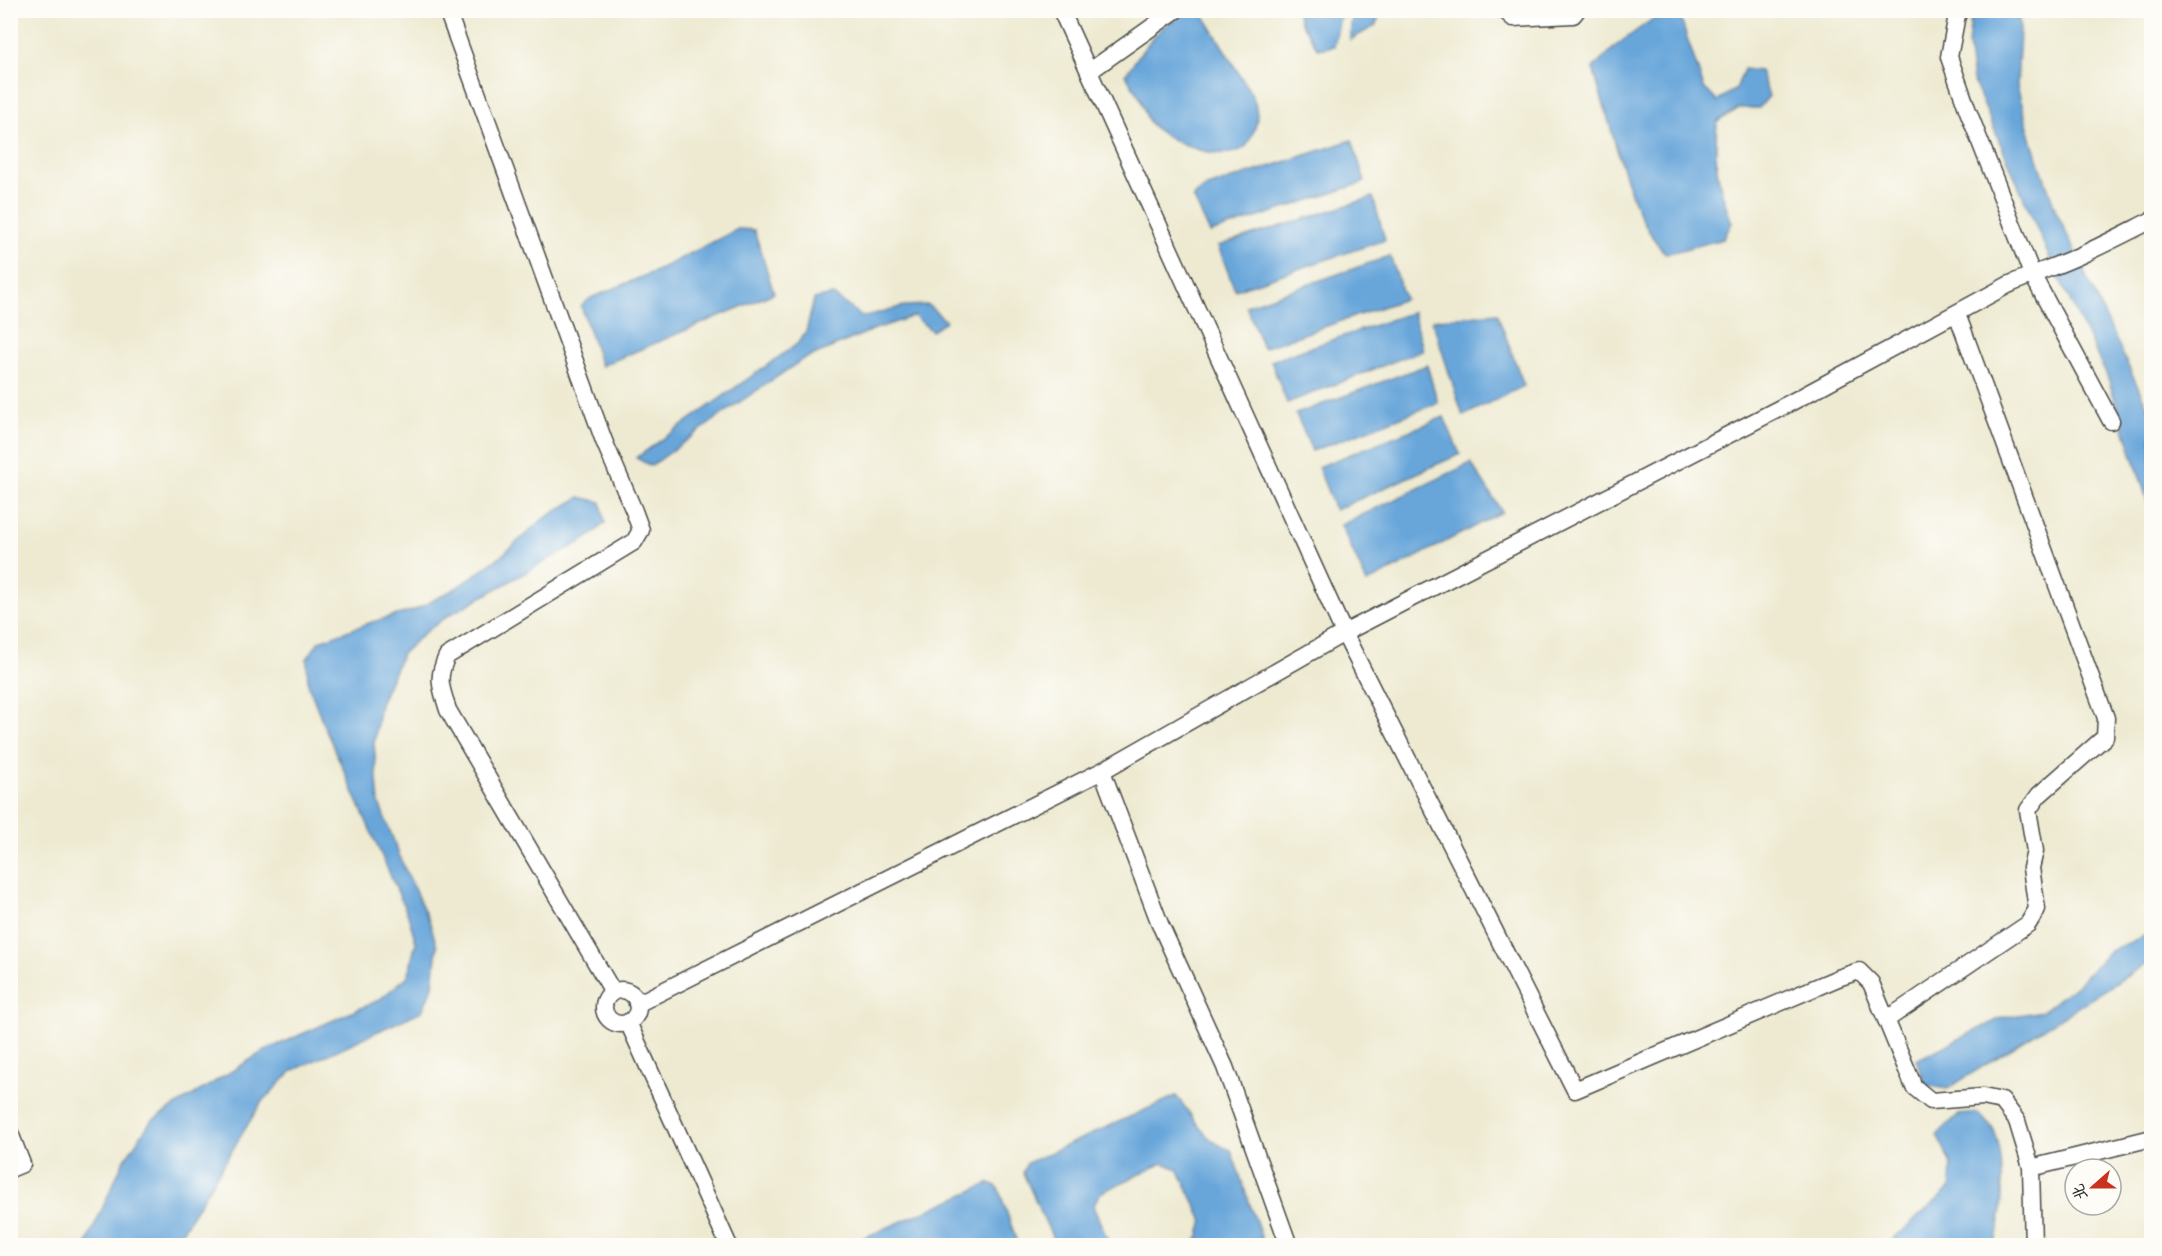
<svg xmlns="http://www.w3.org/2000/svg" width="2162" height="1256" viewBox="0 0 2162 1256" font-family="'Patrick Hand','LXGW WenKai TC',sans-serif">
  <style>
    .water { fill: #68a6da; stroke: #4a6882; stroke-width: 1.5 }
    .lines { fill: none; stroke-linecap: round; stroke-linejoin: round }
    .minor-casing { stroke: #484844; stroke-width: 19 }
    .minor { stroke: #fff; stroke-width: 16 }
  </style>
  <rect width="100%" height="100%" fill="#fdfcf7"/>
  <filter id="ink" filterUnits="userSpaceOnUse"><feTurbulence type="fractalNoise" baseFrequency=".0167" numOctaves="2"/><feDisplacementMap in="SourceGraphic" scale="12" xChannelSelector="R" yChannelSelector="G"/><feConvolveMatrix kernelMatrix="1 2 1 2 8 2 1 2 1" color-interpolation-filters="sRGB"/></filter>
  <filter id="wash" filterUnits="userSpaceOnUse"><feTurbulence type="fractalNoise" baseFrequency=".008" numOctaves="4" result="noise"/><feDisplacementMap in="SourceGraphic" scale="24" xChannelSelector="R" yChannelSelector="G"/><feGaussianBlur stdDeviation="1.35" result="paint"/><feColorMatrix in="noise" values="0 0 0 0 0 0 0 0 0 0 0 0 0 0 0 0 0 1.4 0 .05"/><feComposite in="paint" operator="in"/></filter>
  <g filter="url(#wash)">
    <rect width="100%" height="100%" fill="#eeead2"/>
    <path class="water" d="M1201,11L1252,95C1258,109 1259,121 1252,135C1250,139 1248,145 1245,147C1225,165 1166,142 1151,124C1145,118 1144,106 1140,98C1136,90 1130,82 1125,75C1147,45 1162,16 1201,11Z
      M1377,11L1381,12L1375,26L1350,40L1352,16L1340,17L1334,46L1318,49L1301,23L1296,11Z
      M1678,11L1704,88L1717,101L1736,89L1744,69L1760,71L1769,96L1759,108H1739L1717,122C1714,165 1717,183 1732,223L1723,239L1666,254C1635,221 1623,169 1610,126C1605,107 1598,88 1593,68L1618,44L1664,11Z
      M1977,11H2018L2020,30L2017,86L2032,142L2056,211L2151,415V512L2108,378L2051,261L1973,80L1968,45L1971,17Z
      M1352,140L1365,182L1210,233L1193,197L1204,188Z
      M1373,197L1385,240L1235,290L1218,246Z
      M738,229L754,230L774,293L601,366L581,306L591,298L656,271Z
      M1390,256L1405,299L1263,348L1246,306Z
      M833,295L863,317L904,306L928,305L946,321L932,331L914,316L875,329L802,360L734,406L651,466L636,458L797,344L806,332L814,299Z
      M1413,312L1423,350L1287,403L1271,361Z
      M1497,313L1524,386L1463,416L1432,320Z
      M1427,365L1438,403L1312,451L1296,414Z
      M1444,417L1460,454L1335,510L1318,467Z
      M1471,463L1502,512L1367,583L1341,525Z
      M580,497L601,502L605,523L588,538L449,615L423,634L402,654L380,704L374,744L379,803L404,867L430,923L437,946L433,986L422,1011L292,1071L261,1103L174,1245H86L123,1162L151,1121L266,1050L379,1000L408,976L416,942L408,915L325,728L308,684L307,659L319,641L372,622L415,610L456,588L501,556L543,519Z
      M2151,933V961L1947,1089L1926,1085L1916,1060L2001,1018L2043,1011L2081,981L2110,951Z
      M1176,1096C1196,1118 1200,1139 1231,1150L1264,1245H1192L1198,1238L1203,1221L1178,1169L1163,1163L1100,1193L1093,1206L1110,1245H1056L1023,1173L1027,1163Z
      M1978,1113C1982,1117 1988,1122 1991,1126C2007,1150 2004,1220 1994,1245H1887L1950,1188L1951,1162L1937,1135L1958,1115Z
      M990,1183L998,1187L1018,1245H847Z"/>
  </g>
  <g filter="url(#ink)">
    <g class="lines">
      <defs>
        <path id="minor" d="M447,10L604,441L634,511L641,530L634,542L447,656C436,679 441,687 448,710L613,992
          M1061,10L1344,633L1575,1090L1838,978L1859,971L1871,983L1914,1087L1931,1101L1983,1097L2002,1101L2017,1121L2031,1167L2033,1246
          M1504,10L1513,18L1573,15L1577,10
          M1961,10L1957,15L1949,57L1968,111L2032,274L2111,421
          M1090,71L1176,10
          M1102,771L1160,924L1225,1067L1289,1246
          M604 1007a17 17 0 1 1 34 0a17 17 0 1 1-34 0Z
          M637,1004L1102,771L1344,633L1790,403L2008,285C2032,274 2057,266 2081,255C2105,244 2128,232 2152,220
          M1886,1020L2028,924L2037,909L2031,868L2035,851L2028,810L2039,795L2105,737L2106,718L1957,314
          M628,1022L729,1246
          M10,1133L22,1164L10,1169
          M2031,1168L2152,1138"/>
      </defs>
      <use href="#minor" class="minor-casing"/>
      <use href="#minor" class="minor"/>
    </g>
  </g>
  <rect width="2162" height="1256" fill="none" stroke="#fdfcf7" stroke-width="36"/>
  <g transform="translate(2093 1187) rotate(249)"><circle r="28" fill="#fdfcf7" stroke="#a9a8a5" stroke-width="1.5"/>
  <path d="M0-4.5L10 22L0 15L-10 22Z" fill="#c8321e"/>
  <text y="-9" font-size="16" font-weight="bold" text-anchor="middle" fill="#2b2b2b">北</text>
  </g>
</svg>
